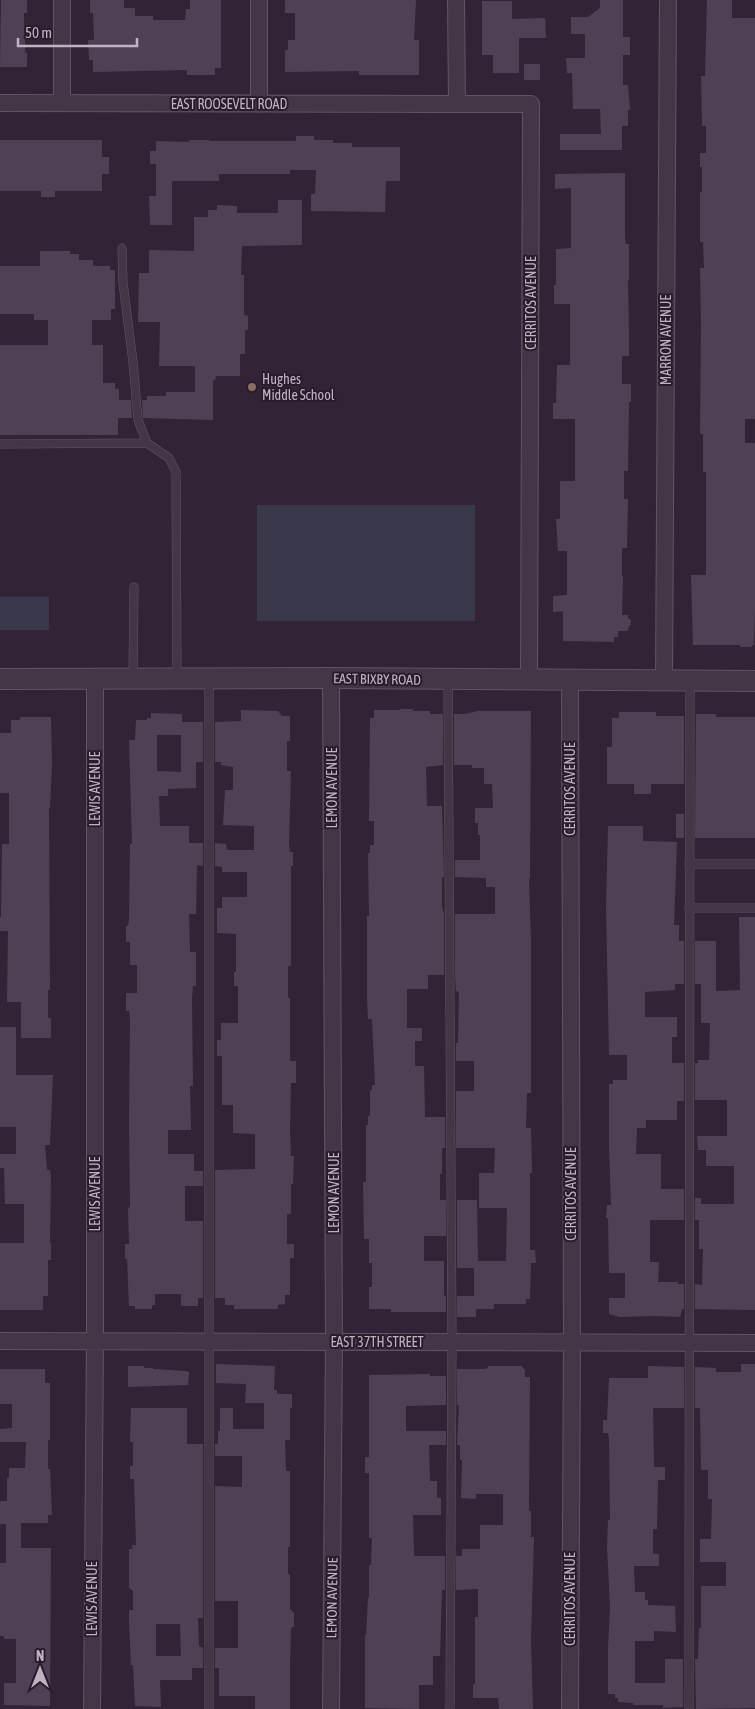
<svg xmlns="http://www.w3.org/2000/svg" width="755" height="1709" viewBox="0 0 755 1709" font-family="'Asap Condensed',sans-serif">
  <style>
    .green { fill: #39394b }
    .building { fill: #504055; fill-rule: evenodd }
    .lines { fill: none; stroke-linecap: round; stroke-linejoin: round }
    .service-casing { stroke: #615564; stroke-width: 9 }
    .minor-casing { stroke: #615564; stroke-width: 18 }
    .tertiary-casing { stroke: #615564; stroke-width: 22 }
    .service { stroke: #433747; stroke-width: 8 }
    .minor { stroke: #433747; stroke-width: 16 }
    .tertiary { stroke: #433747; stroke-width: 20 }
    .education-dot { fill: #8d6e63; stroke: #281c2b; stroke-width: 2 }
    .labels { text-anchor: middle; dominant-baseline: central; stroke-width: 4; stroke-linejoin: round; paint-order: stroke }
    .street-label { font-size: 14px; fill: #c0b2c3; stroke: #281c2b }
    .poi-label { font-size: 14px; fill: #c0b2c3; stroke: #281c2b; text-anchor: start }
  </style>
  <rect width="100%" height="100%" fill="#322436"/>
  <path class="green" d="M257,505H475V621H257Z
    M0,597H49V630H0Z"/>
  <path class="building" d="M1,0H27V13H24V39H25V53H27V67H0Z
    M90,0H124V8H135V16H153V20H185L186,9H190V0H221V68H215V75H187V70L93,72V60H89L88,40H94L93,13H90Z
    M285,0H416L414,40H419V75H359V71L285,72V50H288V40H295V13H285Z
    M600,0H623V37H630V55H623V85H628L630,110H628V126H622V150H560V134H601L600,109H573L572,73H567L566,58H585V34H571V17H588L600,8Z
    M707,0H732V18H755V419H745V443H755V612L754,645H752V647H740V645H693L691,575H706V472H703V434H700L701,324L700,268H704L703,242H700V192H702V167H700V153H706V126H702L701,76H705Z
    M482,1H512V19L545,18L546,38H519V73H493V55H482Z
    M524,64H540V80H524Z
    M296,136H314V140H333V143H352V147H400V181H386L385,212L311,211V194H315L316,170H290V174H219V181H172V225H150L149,196H156V164H150V151H156V141L189,142V140H209V141H296Z
    M0,140H102V157H109V174H102V191H55V197H41V191H0Z
    M625,173V237L626,244H629V280H628L629,333V356H622V384H631V402H629L628,471H624V499H628L627,548H622V576H623L622,615H628V618L631,620L630,626L628,628V631H618V637H614V642L563,641V611L553,612V596L567,595V551H558L556,519H560V481H575V419H553V403H556L557,365H570V304H554V285H556V249L571,248V188L555,189V174Z
    M278,200H302V245L242,246L241,275H244V315L248,316V330H245V354H240V376H216L215,380H213V420L143,418L142,400H147V396H166V392H195V366H159L160,322H138L139,273H149V250L194,251V217H208V210H217V205L237,206V213H278Z
    M40,251H70V254H79V260H93V266H110V270H115V309H111V320H92V345H103V383H115V389H119V400H131L132,418H118V435H0V345H48V320H34V314H0V266H40Z
    M400,709H413V711H430V714H443V765L426,767L427,806H442L444,877H442V907L444,914V975H428V989H407V1028H422V1041H415V1066H424L425,1117H445V1148H442V1174H440V1200H446V1236H424V1261H444V1296H446V1312H391V1309H369V1287H372V1263H369V1239H364L363,1182H366V1125H368V1116H370V1090H372V1085H375L372,1019H368L367,999V916H369L368,853H370V845H374V821H369L370,718H374V710H400Z
    M241,710L278,711L282,716H290V741H287V771H291L289,844L290,852H293V866H291V966H288V998H290V1061H296V1083H291L290,1130L291,1156H294L293,1184H291V1214H287V1244H294V1258H290V1295H285V1304L278,1305V1309H234V1305H225V1298H215V1170L255,1169V1134L233,1133V1105H222V1056H217V1040H221V1023H238V986H234V972H236V934L217,933V908H222V897H247V872H222V867L215,866V843L226,844L227,850H254V826L223,825L225,790H233V767L221,765V762H215V722L241,721Z
    M478,711H531L530,879H529L531,938V1093H527L526,1128H531L532,1173H530V1250H535L536,1263H531L530,1299H526V1304H494V1309H476V1317H457V1296H474V1268H457V1200H477L478,1261H506L507,1208H479V1173H494L495,1148H456V1091H474V1061H456V1043H458L459,992L456,991L455,975V914H495V887H486V878L455,877V860H480V835H478V823H475V808H493L492,784H484V768H472V765H454V714H464Z
    M619,712H656V716H684V784H651V794H634V784H607V747H612V718H619Z
    M151,713L182,714V722H203V762H196V788L168,789V796H159L160,826H189V843H203V866L197,865L196,914H189L190,952H196V986H193L192,999L193,1086H190L191,1130H168V1154H194V1171H203V1186H185V1221H203V1298H198V1306H181V1294H155V1305H152V1309H135V1306H129L127,1259H125V1244H129L128,1208L130,1207L129,1122L130,1020L129,1011H126V993H137V965H130V942H126V926H128L129,920L130,844H132L129,740H135L136,720H147V718H151ZM157,735H181V772L157,771Z
    M696,714H716V717H755V838H695Z
    M20,717H51L52,766L50,808H49L50,990H48V1018H51V1038H21V1002H7L8,931H0V917H1L2,844H9V793H0V733H11V720H20Z
    M676,814H684V838H676Z
    M608,826H643V841L677,842L674,925H679V941H684V984H675V990L645,992V1017H677V1037H672V1063H684V1101H677V1120H646V1128H637L636,1154H661V1189H684V1220H650V1262H659L658,1282H678V1284H684V1309H682L680,1317L655,1316L620,1317L609,1314V1298H625V1273H609L608,1218H606L607,1205H611L609,1146V1084H613V1080H627V1055H609L606,907Z
    M739,917H755V1310L695,1309V1284L702,1285L703,1249H699V1220H695V1198H701V1204H734V1166H706V1150H698L697,1136H727V1100H695V1063H698V1060H709L710,1023H701V984H695V941H716V991L740,990Z
    M0,1027H16V1075H53L50,1145H45L47,1170H50L51,1176L50,1243H51V1260H48V1296H43V1310H0V1243H24V1204H5L4,1168H0V1154H16V1127H0Z
    M216,1364L275,1366L274,1390H277V1394H292V1408H290V1440H285L286,1471H290V1547H288V1574L290,1575V1610H292V1612H294V1627H292L291,1630L290,1665V1709H255V1696H219V1668H215V1648H238V1601H215V1486L242,1487V1456H215V1444H218V1431H220V1408H233V1429H264V1403H245L246,1384L216,1383Z
    M741,1364H755V1708L696,1709L695,1659H698L699,1628H701V1586H726V1562H700V1539H711L712,1499H708V1470H701L700,1408H695V1367L716,1368V1372H741Z
    M128,1366H144V1368H153V1369L185,1371L189,1372L188,1385L128,1387Z
    M488,1366H521L525,1370V1377H530L529,1503V1511H531V1537H534L531,1640L533,1709H499L498,1698H473V1684H475V1617H478V1589L456,1590V1556H462V1549H480V1525H503V1494H476V1499L461,1498L462,1460H460V1445H457L459,1405H457V1369H484L488,1368Z
    M648,1366L684,1367V1408H653L654,1467H665V1480H658L657,1529H653V1554H659V1566H634L635,1592H645V1600H648V1605L675,1606L676,1632L654,1631V1641H635V1683H665V1659H683V1707L663,1708V1705H633V1703L618,1702V1698H615V1694H608V1648L610,1607L607,1546L608,1520H610L609,1439L608,1433H603V1420H607L609,1378H648Z
    M0,1369H45V1383H50V1440H48V1469H50L52,1515H48V1523H21V1548H51L50,1706L4,1705V1683H16V1639H4V1636H0V1563H6V1524H0V1501H7V1478H9V1468H25L26,1442H0V1429L12,1428V1404H0Z
    M430,1374V1376H446V1405L406,1406V1431H446V1445H429L430,1481H437V1498H441V1515H413L414,1556H445V1590H442L440,1656H433V1685H419V1709L365,1708V1635H366L368,1598H369V1565H371L372,1538H369V1473H365V1457H369V1375Z
    M131,1408H187V1444H203V1618H198L199,1646L203,1648V1668H192V1680H160L161,1707L135,1706L133,1665H131L129,1624V1610H133V1591L129,1588V1549H133L132,1545H136L134,1479H130V1466H133V1442H130ZM156,1624H180L181,1656H156Z"/>
  <g class="lines">
    <defs>
      <path id="service" d="M122,248L123,283L133,362L138,420L147,443
        M0,444L147,443L169,458L176,472L177,677
        M133,678L134,587
        M209,679V1709
        M448,679L452,1342L450,1709
        M689,864H755
        M689,908H755
        M689,1709L690,681"/>
      <path id="minor" d="M62,0V103
        M259,0V104
        M456,0L457,104H531L529,679
        M0,103L457,104
        M664,681L668,0
        M0,1341L755,1343
        M92,1709L95,1341V679
        M331,1709L334,1342L331,678
        M570,1709L572,1342L570,680"/>
      <path id="tertiary" d="M0,679L331,678L755,681"/>
    </defs>
    <use href="#service" class="service-casing"/>
    <use href="#minor" class="minor-casing"/>
    <use href="#tertiary" class="tertiary-casing"/>
    <use href="#service" class="service"/>
    <use href="#minor" class="minor"/>
    <use href="#tertiary" class="tertiary"/>
  </g>
  <circle class="education-dot" cx="252" cy="387" r="5"/>
  <g class="labels">
    <g class="street-label">
      <text x="229" y="104">EAST ROOSEVELT ROAD</text>
      <text transform="translate(531 303) rotate(-90)">CERRITOS AVENUE</text>
      <text transform="translate(666 340) rotate(-90)">MARRON AVENUE</text>
      <text transform="translate(377 679) rotate(1)">EAST BIXBY ROAD</text>
      <text transform="translate(332 788) rotate(-90)">LEMON AVENUE</text>
      <text transform="translate(95 789) rotate(-90)">LEWIS AVENUE</text>
      <text transform="translate(570 789) rotate(-90)">CERRITOS AVENUE</text>
      <text transform="translate(334 1193) rotate(-90)">LEMON AVENUE</text>
      <text transform="translate(95 1194) rotate(-90)">LEWIS AVENUE</text>
      <text transform="translate(571 1194) rotate(-90)">CERRITOS AVENUE</text>
      <text x="377" y="1342">EAST 37TH STREET</text>
      <text transform="translate(332 1598) rotate(-89)">LEMON AVENUE</text>
      <text transform="translate(92 1599) rotate(-90)">LEWIS AVENUE</text>
      <text transform="translate(570 1599) rotate(-90)">CERRITOS AVENUE</text>
    </g>
    <g class="poi-label">
      <text x="262" y="379">Hughes<tspan x="262" dy="16">Middle School</tspan></text>
    </g>
  </g>
  <g transform="translate(40 1669)" stroke="#281c2b" stroke-width="4" paint-order="stroke">
  <path d="M0-4L9 19L0 12L-9 19Z" fill="#c0b2c3"/>
  <text y="-8" font-size="14" font-weight="bold" text-anchor="middle" fill="#c0b2c3">N</text>
  </g>
  <path d="M18 38v8h119v-8" fill="none" stroke="#c0b2c3" stroke-width="2.5"/>
  <text x="25" y="38" font-size="15" fill="#c0b2c3" stroke="#281c2b" stroke-width="4" paint-order="stroke">50 m</text>
</svg>
